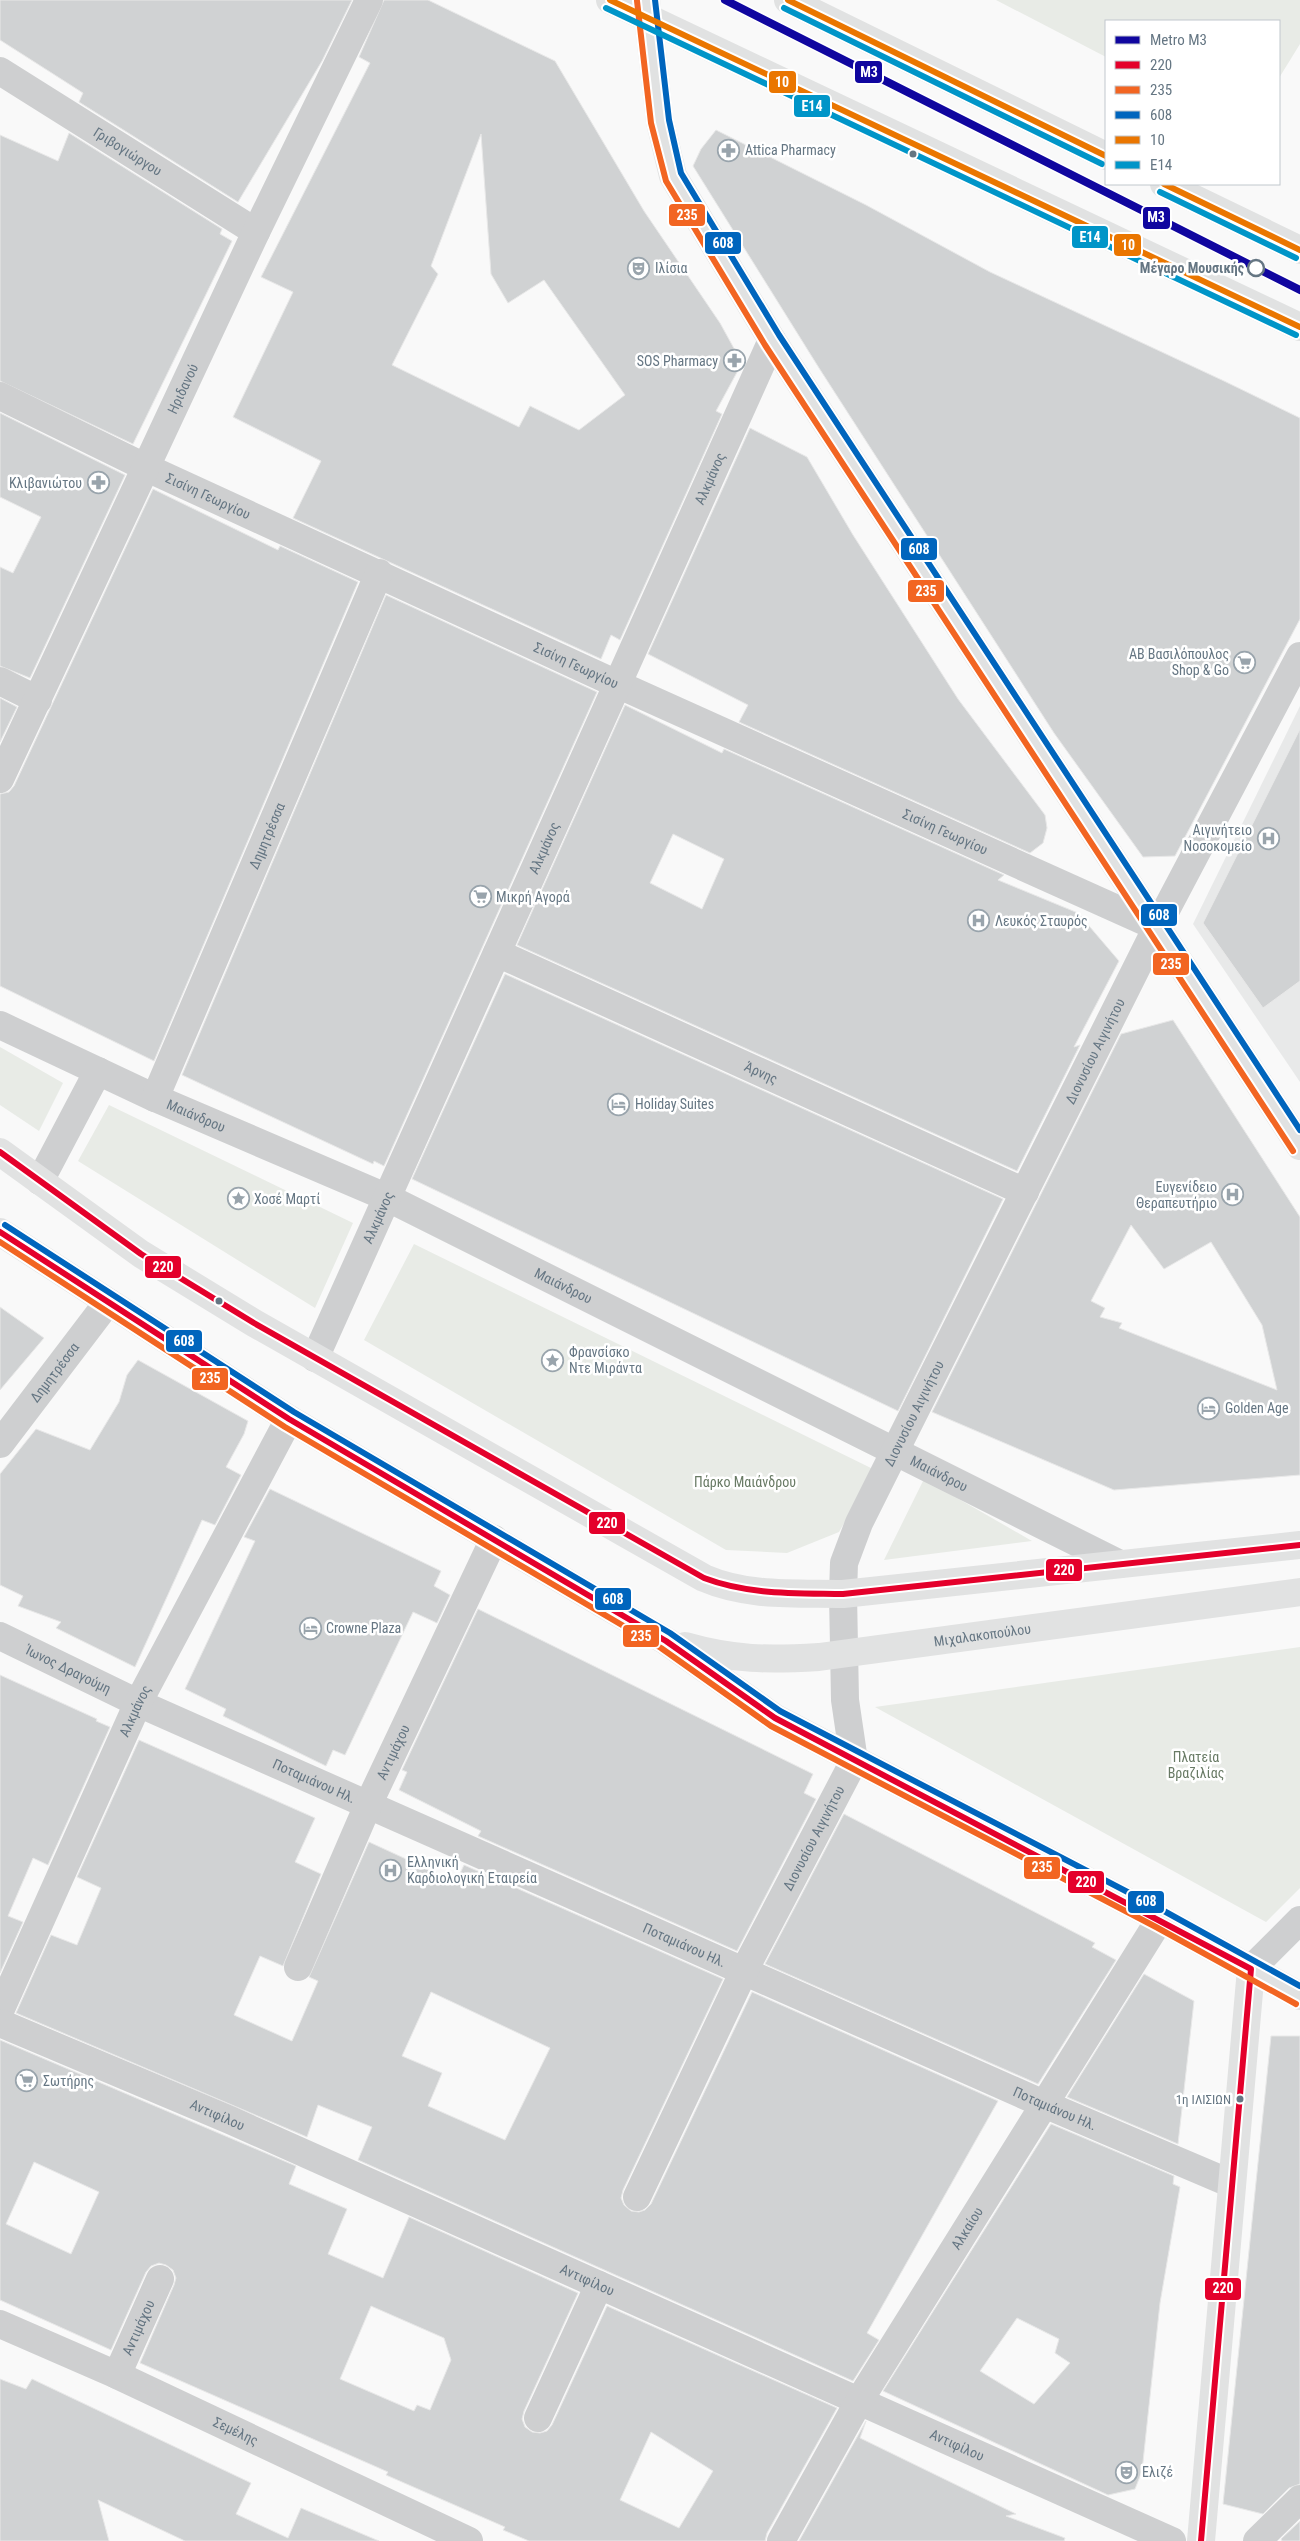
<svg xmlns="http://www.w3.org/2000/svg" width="1300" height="2541" viewBox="0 0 1300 2541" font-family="'Roboto Condensed',sans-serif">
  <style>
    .built { fill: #e8e9e9 }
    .green { fill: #e8ebe6 }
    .building { fill: #d0d2d3; stroke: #e8e8e8; fill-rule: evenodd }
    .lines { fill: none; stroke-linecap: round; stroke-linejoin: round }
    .street { stroke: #cecfd0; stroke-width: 28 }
    .secondary { stroke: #e1e2e2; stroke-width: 28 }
    .primary { stroke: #e1e2e2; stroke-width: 28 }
    .bus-1-casing { stroke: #fff; stroke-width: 10 }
    .bus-2-casing { stroke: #fff; stroke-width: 10 }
    .bus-3-casing { stroke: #fff; stroke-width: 10 }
    .bus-4-casing { stroke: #fff; stroke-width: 10 }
    .bus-5-casing { stroke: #fff; stroke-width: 10 }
    .bus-1 { stroke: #e4002b; stroke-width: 6 }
    .bus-2 { stroke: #f26522; stroke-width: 6 }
    .bus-3 { stroke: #0065bd; stroke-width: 6 }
    .bus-4 { stroke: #ea7600; stroke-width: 6 }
    .bus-5 { stroke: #0095c8; stroke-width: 6 }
    .metro-1-casing { stroke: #fff; stroke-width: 11 }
    .metro-1 { stroke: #10069f; stroke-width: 8 }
    .bus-dot { fill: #657683; stroke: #fff; stroke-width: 2 }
    .stop-dot { fill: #fff; stroke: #657683; stroke-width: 2.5 }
    .labels { text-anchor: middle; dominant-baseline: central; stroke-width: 5; stroke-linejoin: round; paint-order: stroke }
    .bus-label { font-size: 13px; fill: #657683; stroke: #fff; text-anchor: end }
    .poi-label { font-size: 14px; fill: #657683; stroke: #fff; text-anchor: start }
    .street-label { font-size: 14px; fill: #657683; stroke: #fff }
    .stop-label { font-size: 14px; font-weight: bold; fill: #657683; stroke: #fff; text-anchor: end }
    .park-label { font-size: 14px; fill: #687a64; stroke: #fff }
    .line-badge { stroke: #fff; stroke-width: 2 }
    .badge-label { font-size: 14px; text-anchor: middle; font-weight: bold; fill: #fff }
  </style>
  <rect width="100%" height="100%" fill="#f9f9f9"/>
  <path class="built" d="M1300,706V1082L1193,924Z"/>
  <path class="green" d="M996,0H1300V44L1279,78V21H1106V57Z
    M0,1047L63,1083L39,1131L0,1105Z
    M109,1105L353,1223L315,1308L78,1161Z
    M414,1244L875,1470L839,1532L787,1553L726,1550L364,1340Z
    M924,1479L1032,1541L884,1560Z
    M1300,1647V1888L1266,1922L875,1707Z"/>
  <path class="building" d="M0,0H352L322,61L238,202L79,102L83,93L0,40Z
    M384,0H428L555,61L644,211L720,323L742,363L716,411L722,414L620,640L611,635L601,659L293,518L321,461L233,417L293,292L261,277L370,63L359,57ZM481,134L491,274L508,303L544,280L625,395L579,430L530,406L519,427L392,365L438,274L431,266Z
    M716,130L866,205L990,272L1224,381L1300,418V619L1175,856L1143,857L1054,733L819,368L693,166L701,149Z
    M69,133L222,229L220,234L232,241L133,444L0,381V135L58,161Z
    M0,413L125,475L30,678L0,666V567L13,573L41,517L0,497Z
    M750,428L807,457L853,535L958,699L1045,815L1047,828L1043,843L1030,853L739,722L748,705L648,654Z
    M153,489L278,550L280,546L358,582L154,1061L0,986V794L9,792L14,786Z
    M386,595L597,692L384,1166L374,1161L373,1164L182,1075Z
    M0,698L17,707L0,742Z
    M625,705L722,753L724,749L1004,875L998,880L1078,913L1119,961L1074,1047L1080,1045L1017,1171L517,945ZM673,834L724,859L702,909L650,883Z
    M1300,729V981L1263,1008L1203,923Z
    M505,974L1003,1199L898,1411L412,1179Z
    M1173,1020L1300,1217V1475L1114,1490L932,1412L1121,1034ZM1131,1225L1164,1269L1211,1242L1262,1325L1277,1390L1119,1328L1122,1323L1100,1317L1105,1308L1091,1301Z
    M0,1307L44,1338L0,1390Z
    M138,1360L248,1421L244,1434L226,1467L241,1475L215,1525L202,1520L135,1667L56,1628L61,1622L18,1606L23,1596L0,1585V1474L36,1429L90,1450L119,1402L127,1375Z
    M270,1489L441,1571L434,1586L450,1595L437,1623L413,1612L345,1755L333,1750L326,1766L223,1716L226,1709L185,1689L255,1541L244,1537Z
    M478,1609L813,1774L804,1793L816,1799L737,1951L478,1836L481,1831L399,1790L407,1772L402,1770Z
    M0,1675L97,1719L96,1721L110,1727L48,1865L33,1858L8,1916L23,1922L0,1973Z
    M139,1740L315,1818L295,1862L321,1874L283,1966L260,1956L234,2015L292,2041L318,1981L309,1977L369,1842L456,1882L464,1865L723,1979L623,2190L621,2198L624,2205L631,2211L639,2212L645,2210L651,2204L752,1992L998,2101L867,2333L879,2340L853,2381L358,2160L372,2127L318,2105L307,2137L16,2013L51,1935L77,1945L101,1888L77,1877ZM431,1992L550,2048L505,2140L428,2106L442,2073L402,2056Z
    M844,1814L1095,1943L1092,1947L1116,1960L1038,2084L765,1964Z
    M1144,1974L1194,2001L1178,2144L1067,2097Z
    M1271,2036H1300V2484L1289,2488L1263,2514L1223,2504Z
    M0,2040L296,2166L289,2184L347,2209L328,2254L383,2278L409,2217L578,2293L524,2411L522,2419L525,2427L532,2432L540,2433L547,2431L552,2425L607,2306L837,2408L767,2533L765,2541H529L503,2530L505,2527L386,2475L388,2472L140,2363L174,2285L176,2278L173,2270L166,2265L159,2263L151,2266L146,2272L111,2350L0,2300ZM34,2162L99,2192L71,2254L6,2224ZM371,2306L444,2338L451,2360L430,2410L417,2405L414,2411L340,2379ZM651,2432L713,2471L679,2528L620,2500Z
    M1051,2124L1174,2176L1173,2184L1180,2187L1160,2303L1142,2471L1135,2489L1108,2495L883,2391ZM1017,2318L1059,2339L1055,2353L1070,2363L1034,2404L980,2371Z
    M0,2379L26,2389L32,2379L251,2483L236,2514L288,2538L301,2508L379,2541H185L98,2500L109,2541H0Z
    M866,2421L860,2438L1016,2514L1006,2516L1065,2538L1064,2541H799Z
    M1300,2521V2541H1282L1281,2539Z"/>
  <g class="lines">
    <g class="street">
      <path id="s1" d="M0,71L256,232"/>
      <path id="s2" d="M0,396L145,467L617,684L1157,927"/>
      <path d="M0,681L38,700"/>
      <path id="s3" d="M0,779L256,232L369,0"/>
      <path id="s4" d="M497,953L1025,1192"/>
      <path id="s5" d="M0,1025L155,1098L386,1197L1120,1564"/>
      <path id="s6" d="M155,1098L379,573"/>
      <path d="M40,1181L98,1071"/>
      <path id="s7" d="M315,1358L772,340"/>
      <path id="s8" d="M0,1444L108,1302"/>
      <path id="s9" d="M0,1636L138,1703L1044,2104L1232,2184"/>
      <path id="s10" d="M298,1967L368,1805L494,1539"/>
      <path d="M1251,1969L1300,1920"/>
      <path id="s11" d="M0,2011L138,1703L289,1419"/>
      <path id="s12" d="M0,2023L230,2120L1172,2541"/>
      <path id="s13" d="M637,2197L744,1971L854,1761L845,1700L843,1594L844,1563L859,1523L1157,927L1300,656"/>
      <path id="s14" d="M0,2324L117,2375L469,2541"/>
      <path id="s15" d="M117,2375L160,2279"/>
      <path d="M538,2418L599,2285"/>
      <path id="s16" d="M781,2541L859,2401L1160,1919"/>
      <path d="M1257,2541L1300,2499"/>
    </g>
    <g class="secondary">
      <path d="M646,0L660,122L673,176L772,340L1300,1146"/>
      <path d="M0,1152L141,1254L254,1323L704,1578C748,1597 796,1593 843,1594L1300,1545"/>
      <path d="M0,1232L289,1419L666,1641L775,1718L1160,1919L1300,1996"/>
      <path id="s17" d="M685,1646C734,1660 768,1660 819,1657L1300,1592"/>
      <path d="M1201,2541L1251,1969"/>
    </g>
    <path class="primary" d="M610,0L1300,327
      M788,0L1106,156
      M1164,184L1300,250"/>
    <defs>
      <path id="bus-1" d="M0,1152L141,1254L254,1323L704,1578C749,1595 795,1593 843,1594L1300,1545
        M0,1232L289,1419L666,1641L775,1718L1251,1969L1201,2541"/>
      <path id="bus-2" d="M637,1L651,123L666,181L765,345L1293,1151
        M0,1242L285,1427L661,1648L771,1726L1156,1927L1296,2004"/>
      <path id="bus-3" d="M655,0L669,120L681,173L779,335L1300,1130
        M5,1225L294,1412L670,1633L780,1711L1164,1911L1300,1986"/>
      <path id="bus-4" d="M610,0L1300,327
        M788,0L1106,156
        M1164,184L1300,250"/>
      <path id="bus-5" d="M606,8L1296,335
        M784,8L1102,164
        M1160,192L1296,258"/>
    </defs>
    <use href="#bus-1" class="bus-1-casing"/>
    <use href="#bus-2" class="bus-2-casing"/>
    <use href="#bus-3" class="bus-3-casing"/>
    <use href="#bus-4" class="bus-4-casing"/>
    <use href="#bus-5" class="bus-5-casing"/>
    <use href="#bus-1" class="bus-1"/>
    <use href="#bus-2" class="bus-2"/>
    <use href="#bus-3" class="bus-3"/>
    <use href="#bus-4" class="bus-4"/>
    <use href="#bus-5" class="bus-5"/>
    <defs>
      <path id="metro-1" d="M725,0L1300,290"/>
    </defs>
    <use href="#metro-1" class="metro-1-casing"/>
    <use href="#metro-1" class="metro-1"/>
  </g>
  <defs>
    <symbol id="pharmacy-ring" viewBox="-11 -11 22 22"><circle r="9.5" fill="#fff" stroke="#99a4ac" stroke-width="1.5"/><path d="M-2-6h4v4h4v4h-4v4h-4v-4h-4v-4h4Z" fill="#99a4ac"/></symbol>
    <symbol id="theatre-ring" viewBox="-11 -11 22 22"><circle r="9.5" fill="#fff" stroke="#99a4ac" stroke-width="1.5"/><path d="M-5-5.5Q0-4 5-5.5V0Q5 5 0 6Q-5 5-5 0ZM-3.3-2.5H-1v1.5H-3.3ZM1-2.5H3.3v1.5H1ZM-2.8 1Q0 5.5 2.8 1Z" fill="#99a4ac"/></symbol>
    <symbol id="supermarket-ring" viewBox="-11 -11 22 22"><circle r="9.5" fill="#fff" stroke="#99a4ac" stroke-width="1.5"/><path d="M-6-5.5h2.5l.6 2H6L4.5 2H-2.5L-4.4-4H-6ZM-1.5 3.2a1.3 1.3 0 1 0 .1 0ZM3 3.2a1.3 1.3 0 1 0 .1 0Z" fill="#99a4ac"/></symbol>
    <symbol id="hospital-ring" viewBox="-11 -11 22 22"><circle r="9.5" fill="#fff" stroke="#99a4ac" stroke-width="1.5"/><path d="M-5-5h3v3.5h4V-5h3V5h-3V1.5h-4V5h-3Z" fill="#99a4ac"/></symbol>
    <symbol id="hotel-ring" viewBox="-11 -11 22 22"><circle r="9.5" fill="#fff" stroke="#99a4ac" stroke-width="1.5"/><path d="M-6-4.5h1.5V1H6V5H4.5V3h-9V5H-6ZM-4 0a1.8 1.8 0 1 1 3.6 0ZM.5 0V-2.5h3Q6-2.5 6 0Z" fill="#99a4ac"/></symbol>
    <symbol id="sight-ring" viewBox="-11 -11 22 22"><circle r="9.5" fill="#fff" stroke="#99a4ac" stroke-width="1.5"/><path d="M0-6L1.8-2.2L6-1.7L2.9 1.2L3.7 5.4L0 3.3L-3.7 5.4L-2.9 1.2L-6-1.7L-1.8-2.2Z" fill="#99a4ac"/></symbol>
  </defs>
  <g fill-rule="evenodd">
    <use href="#pharmacy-ring" x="716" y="138" width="25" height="25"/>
    <use href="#theatre-ring" x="626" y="256" width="25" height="25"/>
    <use href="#pharmacy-ring" x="722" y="348" width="25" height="25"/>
    <use href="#pharmacy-ring" x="86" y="470" width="25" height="25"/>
    <use href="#supermarket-ring" x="1232" y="650" width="25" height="25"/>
    <use href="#hospital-ring" x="1256" y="826" width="25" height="25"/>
    <use href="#supermarket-ring" x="468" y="884" width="25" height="25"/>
    <use href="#hospital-ring" x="966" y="908" width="25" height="25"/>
    <use href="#hotel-ring" x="606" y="1092" width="25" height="25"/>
    <use href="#hospital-ring" x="1220" y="1182" width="25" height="25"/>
    <use href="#sight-ring" x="226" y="1186" width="25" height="25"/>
    <use href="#sight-ring" x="540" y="1348" width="25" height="25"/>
    <use href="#hotel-ring" x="1196" y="1396" width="25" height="25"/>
    <use href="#hotel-ring" x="298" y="1616" width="25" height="25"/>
    <use href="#hospital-ring" x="378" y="1858" width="25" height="25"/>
    <use href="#supermarket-ring" x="14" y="2068" width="25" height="25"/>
    <use href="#theatre-ring" x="1114" y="2460" width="25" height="25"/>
  </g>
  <g class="bus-dot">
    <circle cx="913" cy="154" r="4.5"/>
    <circle cx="219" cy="1301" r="4.5"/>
    <circle cx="1240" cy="2099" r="4.5"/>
  </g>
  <circle class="stop-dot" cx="1256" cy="268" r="8"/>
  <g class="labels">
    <g class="bus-label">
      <text x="1231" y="2099">1η ΙΛΙΣΙΩΝ</text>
    </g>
    <g class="poi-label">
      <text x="745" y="150">Attica Pharmacy</text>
      <text x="655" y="268">Ιλίσια</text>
      <text x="718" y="361" text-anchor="end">SOS Pharmacy</text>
      <text x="82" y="483" text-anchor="end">Κλιβανιώτου</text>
      <text x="1229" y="654" text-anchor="end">ΑΒ Βασιλόπουλος<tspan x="1229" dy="16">Shop &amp; Go</tspan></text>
      <text x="1252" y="830" text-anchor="end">Αιγινήτειο<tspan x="1252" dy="16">Νοσοκομείο</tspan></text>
      <text x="496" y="897">Μικρή Αγορά</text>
      <text x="995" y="921">Λευκός Σταυρός</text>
      <text x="635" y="1104">Holiday Suites</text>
      <text x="1217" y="1187" text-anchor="end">Ευγενίδειο<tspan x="1217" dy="16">Θεραπευτήριο</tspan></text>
      <text x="254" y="1199">Χοσέ Μαρτί</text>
      <text x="569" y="1352">Φρανσίσκο<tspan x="569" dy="16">Ντε Μιράντα</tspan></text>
      <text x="1225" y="1408">Golden Age</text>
      <text x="326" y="1628">Crowne Plaza</text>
      <text x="407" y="1862">Ελληνική<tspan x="407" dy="16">Καρδιολογική Εταιρεία</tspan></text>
      <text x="43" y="2081">Σωτήρης</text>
      <text x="1142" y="2472">Ελιζέ</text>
    </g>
    <g class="street-label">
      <text stroke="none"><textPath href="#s1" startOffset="151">Γριβογιώργου</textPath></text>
      <text stroke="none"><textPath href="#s3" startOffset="431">Ηριδανού</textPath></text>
      <text stroke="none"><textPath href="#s7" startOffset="964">Αλκμάνος</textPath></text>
      <text stroke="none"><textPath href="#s2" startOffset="231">Σισίνη Γεωργίου</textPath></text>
      <text stroke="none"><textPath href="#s2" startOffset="636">Σισίνη Γεωργίου</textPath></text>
      <text stroke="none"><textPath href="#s2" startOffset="1041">Σισίνη Γεωργίου</textPath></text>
      <text stroke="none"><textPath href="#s6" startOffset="285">Δημητρέσσα</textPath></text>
      <text stroke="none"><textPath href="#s7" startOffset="559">Αλκμάνος</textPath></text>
      <text stroke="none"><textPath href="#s13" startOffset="1256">Διονυσίου Αιγινήτου</textPath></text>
      <text stroke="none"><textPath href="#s4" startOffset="290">Άρνης</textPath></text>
      <text stroke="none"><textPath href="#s5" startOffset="216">Μαιάνδρου</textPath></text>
      <text stroke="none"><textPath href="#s7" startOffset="154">Αλκμάνος</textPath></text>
      <text stroke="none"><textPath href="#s5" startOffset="621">Μαιάνδρου</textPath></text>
      <text stroke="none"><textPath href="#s8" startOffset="90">Δημητρέσσα</textPath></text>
      <text stroke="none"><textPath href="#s13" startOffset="851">Διονυσίου Αιγινήτου</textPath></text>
      <text stroke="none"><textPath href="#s5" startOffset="1041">Μαιάνδρου</textPath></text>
      <text stroke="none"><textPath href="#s17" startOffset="300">Μιχαλακοπούλου</textPath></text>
      <text stroke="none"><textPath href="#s9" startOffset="76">Ίωνος Δραγούμη</textPath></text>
      <text stroke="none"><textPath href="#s11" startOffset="329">Αλκμάνος</textPath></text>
      <text stroke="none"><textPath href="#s10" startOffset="235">Αντιμάχου</textPath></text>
      <text stroke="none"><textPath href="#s9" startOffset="346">Ποταμιάνου Ηλ.</textPath></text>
      <text stroke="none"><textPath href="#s13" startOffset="400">Διονυσίου Αιγινήτου</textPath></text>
      <text stroke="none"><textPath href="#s9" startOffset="751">Ποταμιάνου Ηλ.</textPath></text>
      <text stroke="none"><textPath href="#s9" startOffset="1156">Ποταμιάνου Ηλ.</textPath></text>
      <text stroke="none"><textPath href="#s12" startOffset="236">Αντιφίλου</textPath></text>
      <text stroke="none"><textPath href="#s16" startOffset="364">Αλκαίου</textPath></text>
      <text stroke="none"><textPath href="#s12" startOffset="641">Αντιφίλου</textPath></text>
      <text stroke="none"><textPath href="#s15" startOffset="52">Αντιμάχου</textPath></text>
      <text stroke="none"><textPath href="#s14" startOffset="259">Σεμέλης</textPath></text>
      <text stroke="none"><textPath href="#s12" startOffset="1046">Αντιφίλου</textPath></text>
    </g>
    <g class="stop-label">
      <text x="1244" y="268">Μέγαρο Μουσικής</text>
    </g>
    <g class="park-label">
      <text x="745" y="1482">Πάρκο Μαιάνδρου</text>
      <text x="1196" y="1757">Πλατεία<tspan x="1196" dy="16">Βραζιλίας</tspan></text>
    </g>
  </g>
  <g class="line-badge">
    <rect x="854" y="60" width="29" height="24" rx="5" fill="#10069f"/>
    <rect x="768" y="70" width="29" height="24" rx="5" fill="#ea7600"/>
    <rect x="793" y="94" width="38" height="24" rx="5" fill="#0095c8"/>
    <rect x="668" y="203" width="38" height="24" rx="5" fill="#f26522"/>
    <rect x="1142" y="206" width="29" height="24" rx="5" fill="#10069f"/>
    <rect x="1071" y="225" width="38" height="24" rx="5" fill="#0095c8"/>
    <rect x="704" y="231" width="38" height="24" rx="5" fill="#0065bd"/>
    <rect x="1113" y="233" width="29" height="24" rx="5" fill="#ea7600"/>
    <rect x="900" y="537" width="38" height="24" rx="5" fill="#0065bd"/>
    <rect x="907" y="579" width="38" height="24" rx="5" fill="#f26522"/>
    <rect x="1140" y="903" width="38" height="24" rx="5" fill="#0065bd"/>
    <rect x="1152" y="952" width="38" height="24" rx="5" fill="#f26522"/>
    <rect x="144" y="1255" width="38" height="24" rx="5" fill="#e4002b"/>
    <rect x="165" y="1329" width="38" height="24" rx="5" fill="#0065bd"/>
    <rect x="191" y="1367" width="38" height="24" rx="5" fill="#f26522"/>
    <rect x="588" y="1511" width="38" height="24" rx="5" fill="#e4002b"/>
    <rect x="1045" y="1558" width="38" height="24" rx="5" fill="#e4002b"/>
    <rect x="594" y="1587" width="38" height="24" rx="5" fill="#0065bd"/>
    <rect x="622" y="1624" width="38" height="24" rx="5" fill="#f26522"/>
    <rect x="1023" y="1856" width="38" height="24" rx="5" fill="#f26522"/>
    <rect x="1067" y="1870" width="38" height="24" rx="5" fill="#e4002b"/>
    <rect x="1127" y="1890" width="38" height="24" rx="5" fill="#0065bd"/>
    <rect x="1204" y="2277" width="38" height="24" rx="5" fill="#e4002b"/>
  </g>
  <g class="badge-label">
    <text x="869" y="77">Μ3</text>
    <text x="782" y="87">10</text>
    <text x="812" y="111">Ε14</text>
    <text x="687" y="220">235</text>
    <text x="1156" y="222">Μ3</text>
    <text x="1090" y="242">Ε14</text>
    <text x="723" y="248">608</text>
    <text x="1128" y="250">10</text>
    <text x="919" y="554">608</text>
    <text x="926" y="596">235</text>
    <text x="1159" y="920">608</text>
    <text x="1171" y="969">235</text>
    <text x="163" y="1272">220</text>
    <text x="184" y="1346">608</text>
    <text x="210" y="1383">235</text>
    <text x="607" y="1528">220</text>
    <text x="1064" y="1575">220</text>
    <text x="613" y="1604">608</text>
    <text x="641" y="1641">235</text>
    <text x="1042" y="1872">235</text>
    <text x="1086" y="1887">220</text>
    <text x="1146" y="1906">608</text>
    <text x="1223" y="2293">220</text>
  </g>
  <rect x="1105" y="20" width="175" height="165" fill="#ffffff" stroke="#c1c8cd"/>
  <rect x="1115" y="36" width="25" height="8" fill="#10069f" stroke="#c1c8cd"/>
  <text x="1150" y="45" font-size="15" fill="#657683">Metro Μ3</text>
  <rect x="1115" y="61" width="25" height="8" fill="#e4002b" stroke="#c1c8cd"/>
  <text x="1150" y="70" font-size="15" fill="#657683">220</text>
  <rect x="1115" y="86" width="25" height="8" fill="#f26522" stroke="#c1c8cd"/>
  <text x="1150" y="95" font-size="15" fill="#657683">235</text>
  <rect x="1115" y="111" width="25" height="8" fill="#0065bd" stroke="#c1c8cd"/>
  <text x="1150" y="120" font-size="15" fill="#657683">608</text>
  <rect x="1115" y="136" width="25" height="8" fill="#ea7600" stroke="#c1c8cd"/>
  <text x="1150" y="145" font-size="15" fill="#657683">10</text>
  <rect x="1115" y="161" width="25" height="8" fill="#0095c8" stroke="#c1c8cd"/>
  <text x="1150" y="170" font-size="15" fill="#657683">Ε14</text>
</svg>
